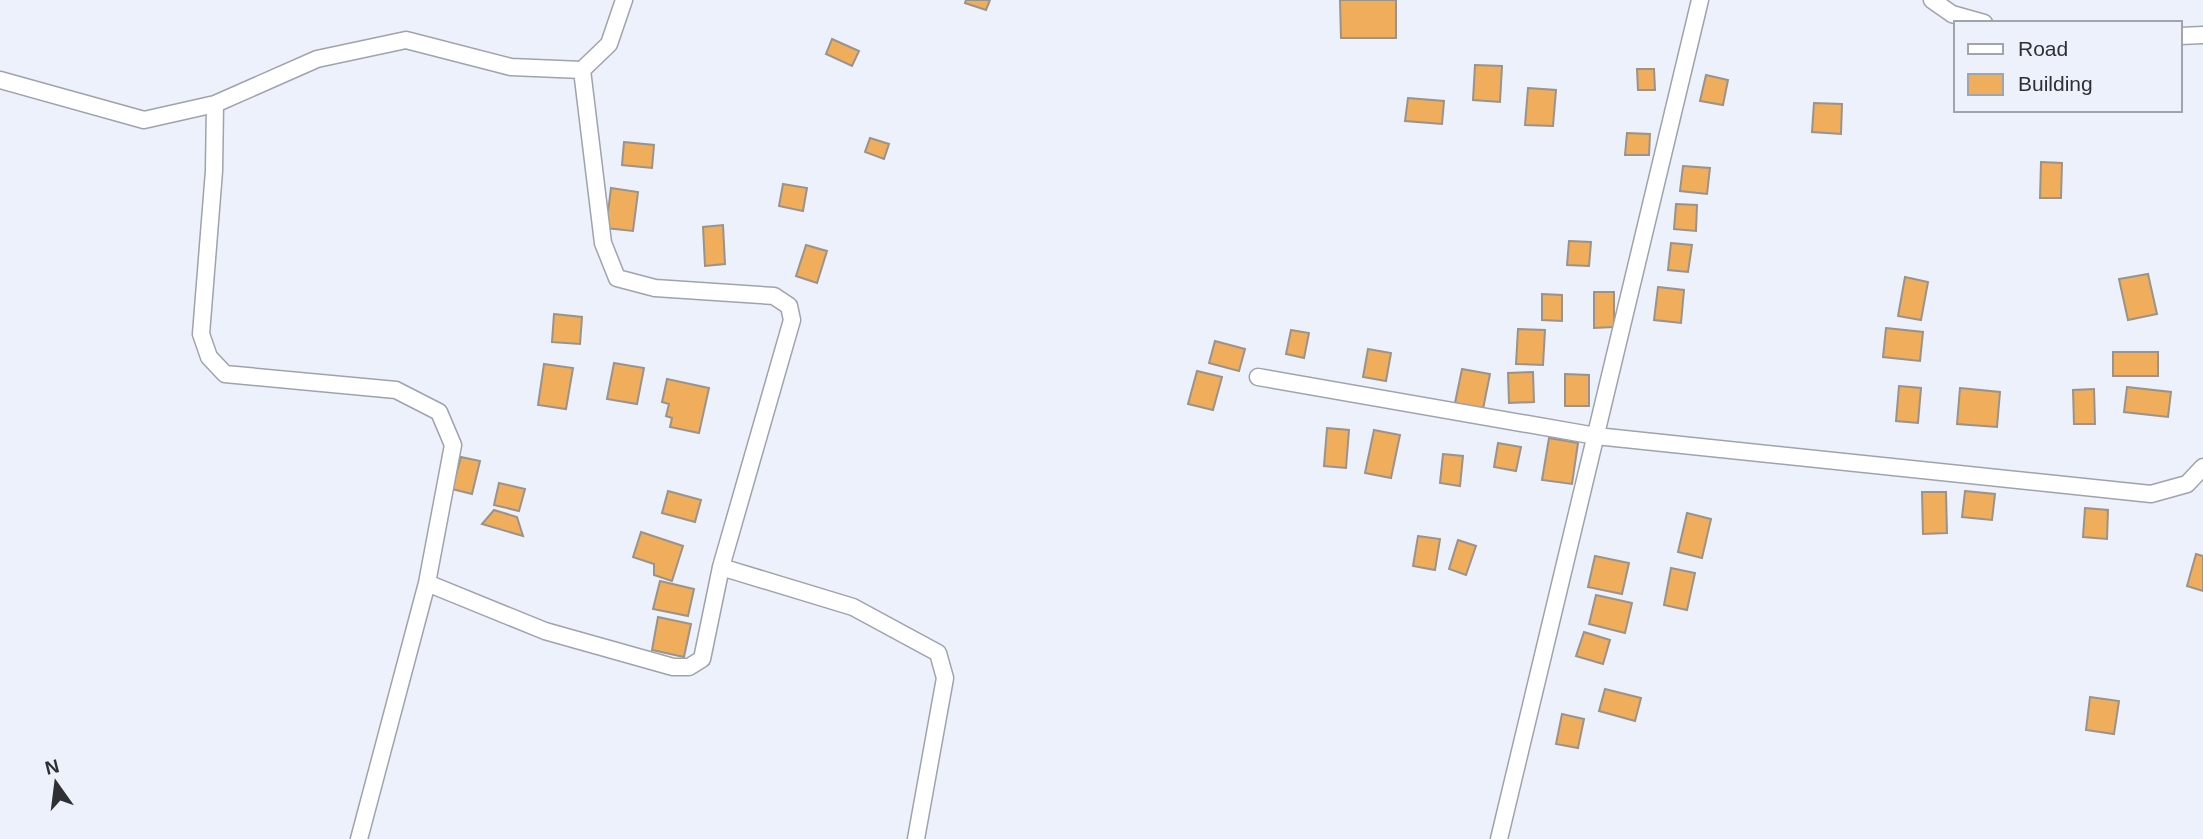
<svg xmlns="http://www.w3.org/2000/svg" width="2203" height="839" viewBox="0 0 2203 839" font-family="Helvetica,sans-serif">
  <style>
    .building { fill: #f0ad5b; stroke: #9a938b; stroke-width: 2 }
    .lines { fill: none; stroke-linecap: round; stroke-linejoin: round }
    .street-casing { stroke: #9ea3ac; stroke-width: 19 }
    .street { stroke: #fff; stroke-width: 16 }
  </style>
  <rect width="100%" height="100%" fill="#ecf1fb"/>
  <path class="building" d="M966,0H990L986,10L965,3Z
    M1340,0H1396V38H1341Z
    M832,39L859,51L852,66L826,54Z
    M1475,65L1502,66L1500,102L1473,100Z
    M1637,69H1654L1655,90H1638Z
    M1706,75L1728,80L1723,105L1700,101Z
    M1528,88L1556,90L1553,126L1525,125Z
    M1408,98L1444,101L1442,124L1405,121Z
    M1814,103L1842,104L1841,134L1812,132Z
    M1627,133L1650,134L1649,155H1625Z
    M870,138L889,144L884,159L865,152Z
    M624,142L654,145L652,168L622,165Z
    M2041,162L2062,163L2061,198H2040Z
    M1683,166L1710,168L1707,194L1680,191Z
    M783,184L807,188L803,211L779,206Z
    M611,188L638,192L633,231L606,228Z
    M1676,204L1697,205L1696,231L1674,229Z
    M723,225L725,264L705,266L703,227Z
    M1569,241L1591,242L1589,266L1567,265Z
    M1671,243L1692,245L1688,272L1668,270Z
    M806,245L827,251L817,283L796,276Z
    M2148,274L2157,314L2128,320L2119,279Z
    M1905,277L1928,282L1921,320L1898,316Z
    M1658,287L1684,290L1681,323L1654,320Z
    M1594,292H1614V327L1594,328Z
    M1542,294L1562,295V321L1542,320Z
    M554,314L582,317L580,344L552,342Z
    M1886,328L1923,332L1920,361L1883,357Z
    M1518,329L1545,330L1543,365L1516,364Z
    M1291,330L1309,333L1304,358L1286,354Z
    M1215,341L1245,349L1239,371L1209,363Z
    M1368,349L1391,353L1386,381L1363,377Z
    M2113,352H2158V376H2113Z
    M614,363L644,368L637,404L607,399Z
    M544,364L573,368L566,409L538,405Z
    M1462,369L1490,374L1483,409L1455,403Z
    M1197,371L1222,377L1213,410L1188,404Z
    M1533,372L1534,402L1509,403L1508,373Z
    M1565,374L1589,375V406H1565Z
    M667,379L709,388L699,433L670,427L672,418L666,416L669,404L662,402Z
    M1899,386L1921,388L1918,423L1896,421Z
    M2127,387L2171,392L2168,417L2124,412Z
    M1960,388L2000,392L1997,427L1957,424Z
    M2094,389L2095,424H2074L2073,390Z
    M1327,428L1349,430L1346,468L1324,466Z
    M1374,430L1400,435L1391,478L1365,473Z
    M1549,438L1578,443L1572,484L1542,480Z
    M1498,443L1521,447L1516,471L1494,467Z
    M1443,454L1463,456L1460,486L1440,483Z
    M461,457L480,461L472,494L452,489Z
    M499,483L525,489L519,511L494,505Z
    M668,491L701,500L695,522L662,513Z
    M1965,491L1995,494L1992,520L1962,517Z
    M1922,492H1946L1947,533L1923,534Z
    M2085,508L2108,510L2107,539L2083,537Z
    M494,510L517,517L523,536L482,524Z
    M1687,513L1711,519L1702,558L1678,552Z
    M641,532L683,546L672,581L654,575V564L633,557Z
    M1418,536L1440,539L1435,570L1413,566Z
    M1458,540L1476,546L1466,575L1449,569Z
    M2196,554L2203,556V591L2187,586Z
    M1595,556L1629,563L1622,594L1588,587Z
    M1671,568L1695,573L1687,610L1664,605Z
    M660,581L694,589L688,616L653,609Z
    M1596,595L1632,603L1625,633L1589,624Z
    M658,617L691,624L684,657L652,650Z
    M1584,632L1610,640L1603,664L1576,656Z
    M1605,689L1641,698L1635,721L1599,711Z
    M2090,697L2119,701L2114,734L2086,730Z
    M1562,714L1584,719L1578,748L1556,744Z"/>
  <g class="lines">
    <defs>
      <path id="street" d="M1932,0L1952,14L1984,23
        M2180,36L2203,35
        M582,70L603,243L617,278L655,288L774,296L789,306L792,320L721,567
        M0,80L144,120L215,104L317,59L406,40L511,67L582,70L609,44L624,0
        M215,104L214,171L201,334L209,357L225,374L396,390L439,412L453,445L427,583L545,631L673,667H689L702,659L721,567L853,607L938,653L945,678L916,839
        M1258,377L1596,436L2151,494L2187,484L2203,467
        M359,839L427,583
        M1499,839L1700,0"/>
    </defs>
    <use href="#street" class="street-casing"/>
    <use href="#street" class="street"/>
  </g>
  <rect x="1954" y="21" width="228" height="91" fill="#ecf1fb" stroke="#a0a4ab" stroke-width="2"/>
  <rect x="1968" y="44" width="35" height="10" fill="#ffffff" stroke="#a0a4ab" stroke-width="2"/>
  <text x="2018" y="56" font-size="21" fill="#2e3034">Road</text>
  <rect x="1968" y="74" width="35" height="21" fill="#f0ad5b" stroke="#a0a4ab" stroke-width="2"/>
  <text x="2018" y="91" font-size="21" fill="#2e3034">Building</text>
  <g transform="translate(56 783) rotate(346)" stroke="#ecf1fb" stroke-width="5" paint-order="stroke">
  <path d="M0-5L12 26L0 18L-12 26Z" fill="#2e3034"/>
  <text y="-10" font-size="19" font-weight="bold" text-anchor="middle" fill="#2e3034">N</text>
  </g>
</svg>
